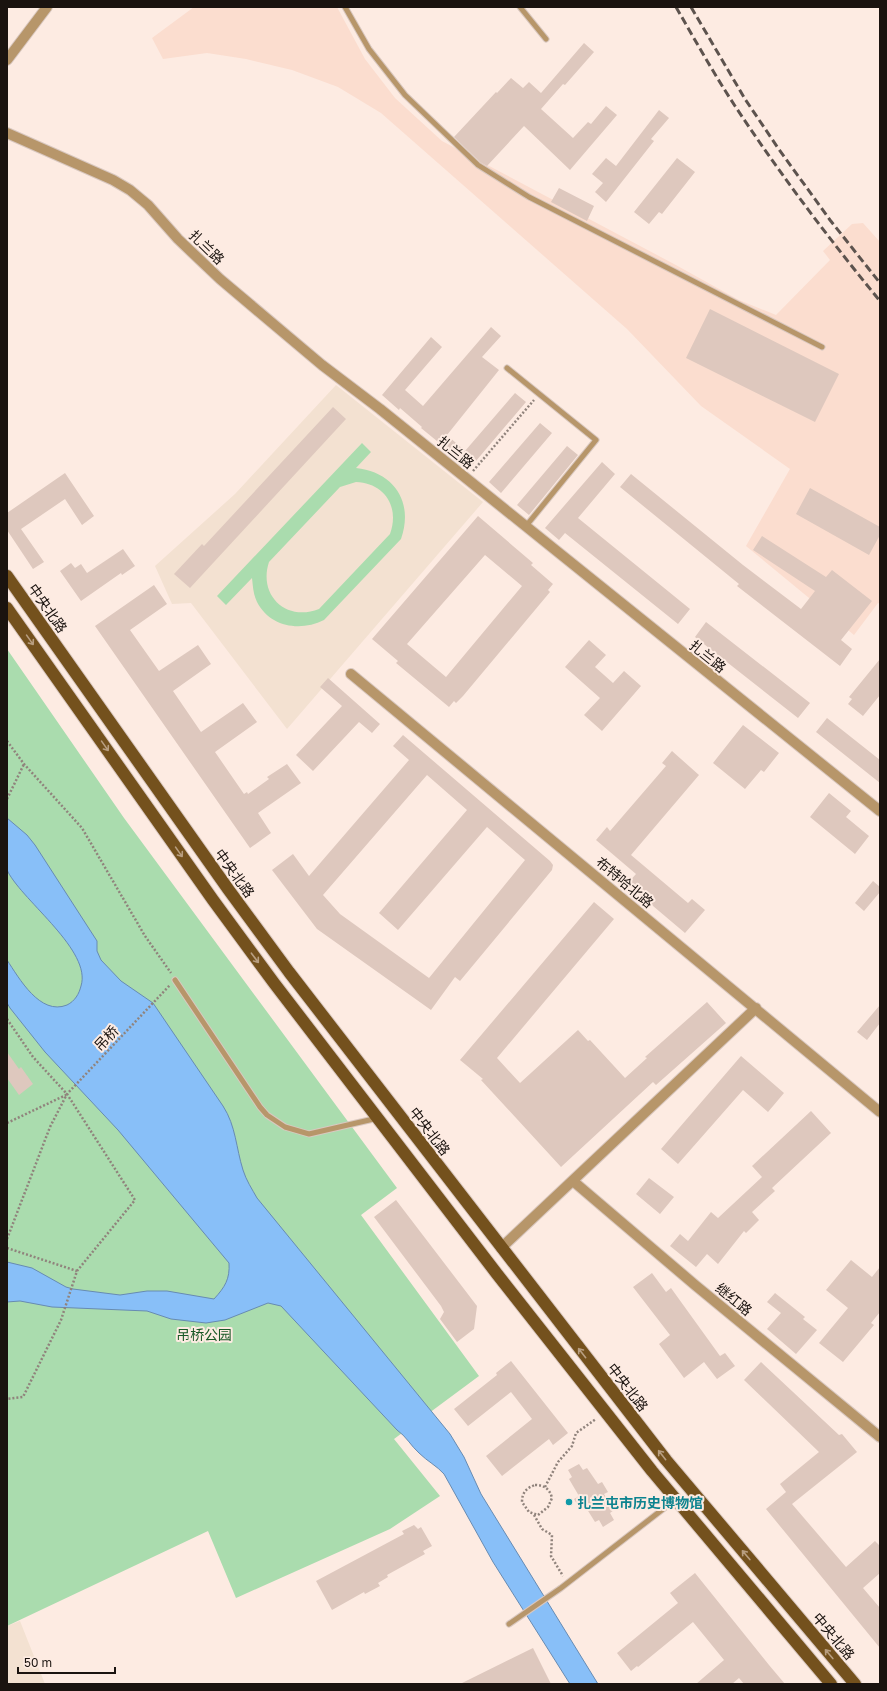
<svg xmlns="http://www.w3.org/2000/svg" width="887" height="1691" viewBox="0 0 887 1691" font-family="'Golos Text','Noto Sans SC',sans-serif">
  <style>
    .built { fill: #fbddcf }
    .education { fill: #f3e1d1 }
    .green { fill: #aadcae; fill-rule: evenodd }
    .water { fill: #88bff8; stroke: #678bb2 }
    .building { fill: #dec8be; fill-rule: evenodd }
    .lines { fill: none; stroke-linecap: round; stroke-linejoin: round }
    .lane-casing { stroke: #d9c8c0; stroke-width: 7 }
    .street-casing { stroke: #d9c8c0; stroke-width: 12 }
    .primary-casing { stroke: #d9c8c0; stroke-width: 14 }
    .path { stroke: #90837c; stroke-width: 2.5; stroke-dasharray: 2 2; stroke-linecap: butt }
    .lane { stroke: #b7966a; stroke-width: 5 }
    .street { stroke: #b7966a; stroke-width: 10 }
    .primary { stroke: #74511d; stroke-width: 12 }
    .rail { stroke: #5d534e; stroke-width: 3; stroke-dasharray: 8 4; stroke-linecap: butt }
    .oneway { stroke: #b89e80 }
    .culture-dot { fill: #0f9aa8; stroke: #fdebe2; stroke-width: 1.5 }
    .labels { text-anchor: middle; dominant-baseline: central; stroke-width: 4; stroke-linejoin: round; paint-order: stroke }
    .street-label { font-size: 14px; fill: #1a130f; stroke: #fdebe2 }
    .park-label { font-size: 14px; fill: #1a5926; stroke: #fdebe2 }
    .culture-label { font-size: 14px; font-weight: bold; fill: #0d838f; stroke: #fdebe2; text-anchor: start }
  </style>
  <rect width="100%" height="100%" fill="#fdebe2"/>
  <path class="built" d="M194,7H337L365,59L395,98L442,141L674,264L739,300L776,315L830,260L823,251L852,224L863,223L880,242V604L878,603L854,635L746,546L790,469L701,406L627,329L381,113L338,87L292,70L246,59L207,53L163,59L152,38Z"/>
  <path class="education" d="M336,385L483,502L287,729L191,603L172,604L155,566L235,494Z
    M20,1621L45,1684H7V1626Z"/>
  <path class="green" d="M362,443L371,452L356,468C394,472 414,502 401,539L324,620C300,632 270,627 257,602C253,594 253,586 252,578L226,605L217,596ZM356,482C384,483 400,506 390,534L319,609C286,622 258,595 269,562L340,487Z
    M7,649L124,818L397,1188L361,1215L479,1376L394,1439L440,1496L390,1529L236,1598L208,1531L7,1626Z"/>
  <path class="water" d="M7,818L27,835L35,845L97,941V951L101,960L121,981L153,1003L223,1106C236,1126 236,1148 243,1170C246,1180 252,1189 257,1198L450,1434L464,1457L481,1494L598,1684H570L493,1562L444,1474C437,1466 427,1461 419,1453C411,1446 406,1436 397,1430L281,1306L268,1303L225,1320L206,1323L171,1319L147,1311L52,1307L20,1301L7,1302V1262L32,1268L66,1287L73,1289L120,1295L147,1291H167L214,1299C225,1287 230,1279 229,1263L118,1130L45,1052L10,1008L7,1003V960C19,978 40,1016 67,1005C75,1001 79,994 81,986C92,951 24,902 8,872C5,866 7,828 7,818Z"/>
  <path class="building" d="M584,43L594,52L565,85L563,84L541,109L573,138L588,122L591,124L606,106L617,115L570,170L524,126L487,166L480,162L454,137L496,92L497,93L511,78L523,88L529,82L541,93Z
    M659,110L669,118L651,139L654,141L606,202L595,192L603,183L592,174L606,158L616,166Z
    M677,158L695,172L662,214L659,212L649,224L634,212Z
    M559,188L594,206L587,221L551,202Z
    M710,309L839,374L815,422L686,358Z
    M491,327L501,336L482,357L499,370L447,435L465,451L515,393L526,402L470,468L421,428L422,427L400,408L399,410L382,395L431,337L442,347L405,390L423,406Z
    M333,407L346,419L190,588L174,574L202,544L204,546Z
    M540,423L552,433L501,493L489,482Z
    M567,446L578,455L529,515L517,505Z
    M602,462L615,474L578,518L690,609L678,624L565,533L559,540L545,528Z
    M65,473L94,516L82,525L65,499L21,529L44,562L33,569L7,530V513Z
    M631,474L743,565L801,609L815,591L753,550L762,536L826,577L832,570L872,601L841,640L852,649L840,666L737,586L739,584L620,487Z
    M810,488L880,527V535L869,555L796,514Z
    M478,516L533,563L531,565L553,584L548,590L550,592L463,696L456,703L454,701L449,707L396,663L398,661L372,639ZM485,555L522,586L446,677L407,644Z
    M123,549L135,566L122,575L121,573L81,601L60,571L71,563L75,568L81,564L87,573Z
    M154,585L167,604L130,630L159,671L198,645L211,664L173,691L201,732L243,703L257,722L215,752L244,794L247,792L248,794L269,779L267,777L287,764L301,783L258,813L271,833L250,848L95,626Z
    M706,622L810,703L798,718L695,637Z
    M589,640L606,655L595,667L613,683L624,671L641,686L602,731L584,715L600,698L565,667Z
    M880,659V695L863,716L848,704L852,699L849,697Z
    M328,678L380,724L372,733L359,722L313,771L296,755L342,706L320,687Z
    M827,718L880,760V783L816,732Z
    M743,725L779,753L764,772L761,770L745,789L713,763Z
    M403,735L550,861L553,865L552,870L460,981L455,977L431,1010L317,929L272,870L293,854L309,876L409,760L393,746ZM427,775L467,810L379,913L398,930L487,827L525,860L429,978L340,914L323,895Z
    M672,751L699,775L631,855L688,903L692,899L705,910L685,933L627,884L636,874L596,840L607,827L610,831L666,766L662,763Z
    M829,793L851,811L846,817L869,836L855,854L810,817Z
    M873,881L880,887V892L864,911L855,903Z
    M594,902L614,919L497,1058L520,1083L578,1030L588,1041L590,1040L625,1078L647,1058L645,1057L707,1002L726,1023L656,1085L653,1082L561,1167L481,1080L483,1079L460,1060Z
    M880,1005V1023L867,1040L857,1032Z
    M7,1052L19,1069L21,1067L33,1084L19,1095L7,1078Z
    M741,1056L784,1093L768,1112L743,1090L678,1164L661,1149Z
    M811,1111L831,1133L772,1188L775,1191L752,1212L759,1220L746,1233L744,1231L718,1264L707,1254L696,1267L670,1246L680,1234L688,1241L711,1212L718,1218L762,1177L752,1166Z
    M649,1178L674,1197L660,1214L636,1194Z
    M396,1200L477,1306L474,1329L457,1342L440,1319L444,1312L441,1306L374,1217Z
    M851,1260L872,1277L880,1267V1312L871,1323L874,1325L843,1362L819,1343L848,1308L826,1290Z
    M652,1273L666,1292L671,1288L720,1356L725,1353L735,1366L717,1379L704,1362L684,1378L659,1344L670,1335L633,1287Z
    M775,1293L805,1317L803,1319L817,1330L796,1354L767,1329L781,1313L767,1302Z
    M511,1361L568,1433L553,1445L549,1439L502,1476L486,1456L532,1419L511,1392L468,1426L454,1409L497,1375L496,1373Z
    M761,1362L839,1435L842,1434L857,1452L792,1504L846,1567L875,1541L880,1546V1573L863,1588L880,1608V1648L766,1509L786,1492L780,1484L819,1452L744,1380Z
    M579,1464L583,1470L587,1468L598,1484L602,1482L608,1492L604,1494L614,1510L610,1513L614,1520L603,1527L599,1520L595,1522L585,1506L580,1509L574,1499L579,1496L569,1479L572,1477L568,1470Z
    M414,1525L418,1529L421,1527L432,1546L423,1551L425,1554L387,1575L388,1577L378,1583L380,1586L365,1594L364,1592L332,1610L316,1581L404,1534L402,1531Z
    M695,1573L769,1665L785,1684H744L739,1678L732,1684H696L724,1660L693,1622L638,1667L637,1666L631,1671L617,1653L678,1603L670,1593Z
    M533,1648L551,1684H460Z"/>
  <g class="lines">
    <defs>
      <path id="lane" d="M345,7L369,49L405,95L478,165L529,197L822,347
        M520,7L546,39
        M507,368L596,440L526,526
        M175,980L260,1107L267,1115L285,1127L309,1134L378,1118
        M509,1624L561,1588L676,1499"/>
      <path id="street" d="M7,60L47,7
        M7,133L113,180L130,190L148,205L178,239L220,279L322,365L380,409L880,811
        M351,674L880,1112
        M573,1181L695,1285L880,1437
        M501,1248L756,1008"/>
      <path id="primary" d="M7,576L228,889L289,972L666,1460L855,1684
        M7,608L213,900L274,983L497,1274L652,1471L831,1684"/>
    </defs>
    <use href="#lane" class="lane-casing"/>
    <use href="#street" class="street-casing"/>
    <use href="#primary" class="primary-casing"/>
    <path class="path" d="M473,471L534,400
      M7,741L24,764L82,828L145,936L171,973
      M7,799L24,764
      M7,1019L33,1057L67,1094L135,1200L77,1271L61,1320L23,1397L7,1399
      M7,1123L66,1095
      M7,1239L50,1127L67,1094L170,985
      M7,1248L77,1271
      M535,1485C544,1485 550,1489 552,1498L548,1507L538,1515L529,1512L522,1502C522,1493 526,1488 535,1485Z
      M545,1487L558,1462L572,1446L576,1433L596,1419
      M534,1515L542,1529L552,1535L551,1556L563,1576"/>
    <use href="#lane" class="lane"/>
    <use href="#street" class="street"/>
    <use href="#primary" class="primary"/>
    <path class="rail" d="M676,7C695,40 714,74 735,106C780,174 829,239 880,301
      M691,7L745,99L778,148L830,220L880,283"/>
  </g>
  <defs><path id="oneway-shaft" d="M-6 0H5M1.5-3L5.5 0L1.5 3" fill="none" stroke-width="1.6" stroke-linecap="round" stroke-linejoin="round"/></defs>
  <g class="oneway">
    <use href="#oneway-shaft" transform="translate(30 640) rotate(55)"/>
    <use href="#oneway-shaft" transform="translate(105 746) rotate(55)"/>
    <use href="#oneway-shaft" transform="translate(179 852) rotate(55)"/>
    <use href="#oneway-shaft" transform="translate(255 958) rotate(53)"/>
    <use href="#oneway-shaft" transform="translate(582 1353) rotate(-128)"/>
    <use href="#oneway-shaft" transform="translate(662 1455) rotate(-128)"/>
    <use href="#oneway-shaft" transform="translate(746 1555) rotate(-130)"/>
    <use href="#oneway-shaft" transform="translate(829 1654) rotate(-130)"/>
  </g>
  <circle class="culture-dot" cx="569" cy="1502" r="4"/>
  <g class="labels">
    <g class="street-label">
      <text transform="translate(207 247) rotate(44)">扎兰路</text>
      <text transform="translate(456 452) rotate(39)">扎兰路</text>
      <text transform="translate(48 608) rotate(55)">中央北路</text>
      <text transform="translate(708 656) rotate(39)">扎兰路</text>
      <text transform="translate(235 873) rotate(54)">中央北路</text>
      <text transform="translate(625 882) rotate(40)">布特哈北路</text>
      <text transform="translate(106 1038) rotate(-47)">吊桥</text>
      <text transform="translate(430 1131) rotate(52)">中央北路</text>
      <text transform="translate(734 1299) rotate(39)">继红路</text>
      <text transform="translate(628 1387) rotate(52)">中央北路</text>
      <text transform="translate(834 1636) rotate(50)">中央北路</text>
    </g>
    <g class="park-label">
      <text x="204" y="1334">吊桥公园</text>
    </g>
    <g class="culture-label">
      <text x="577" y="1502">扎兰屯市历史博物馆</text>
    </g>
  </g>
  <rect width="887" height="1691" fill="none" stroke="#1a130f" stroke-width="16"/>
  <path d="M18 1667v6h97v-6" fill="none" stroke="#1a130f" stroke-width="2"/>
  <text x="24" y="1667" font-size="12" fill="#1a130f" stroke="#fdebe2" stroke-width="3" paint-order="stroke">50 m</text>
</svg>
